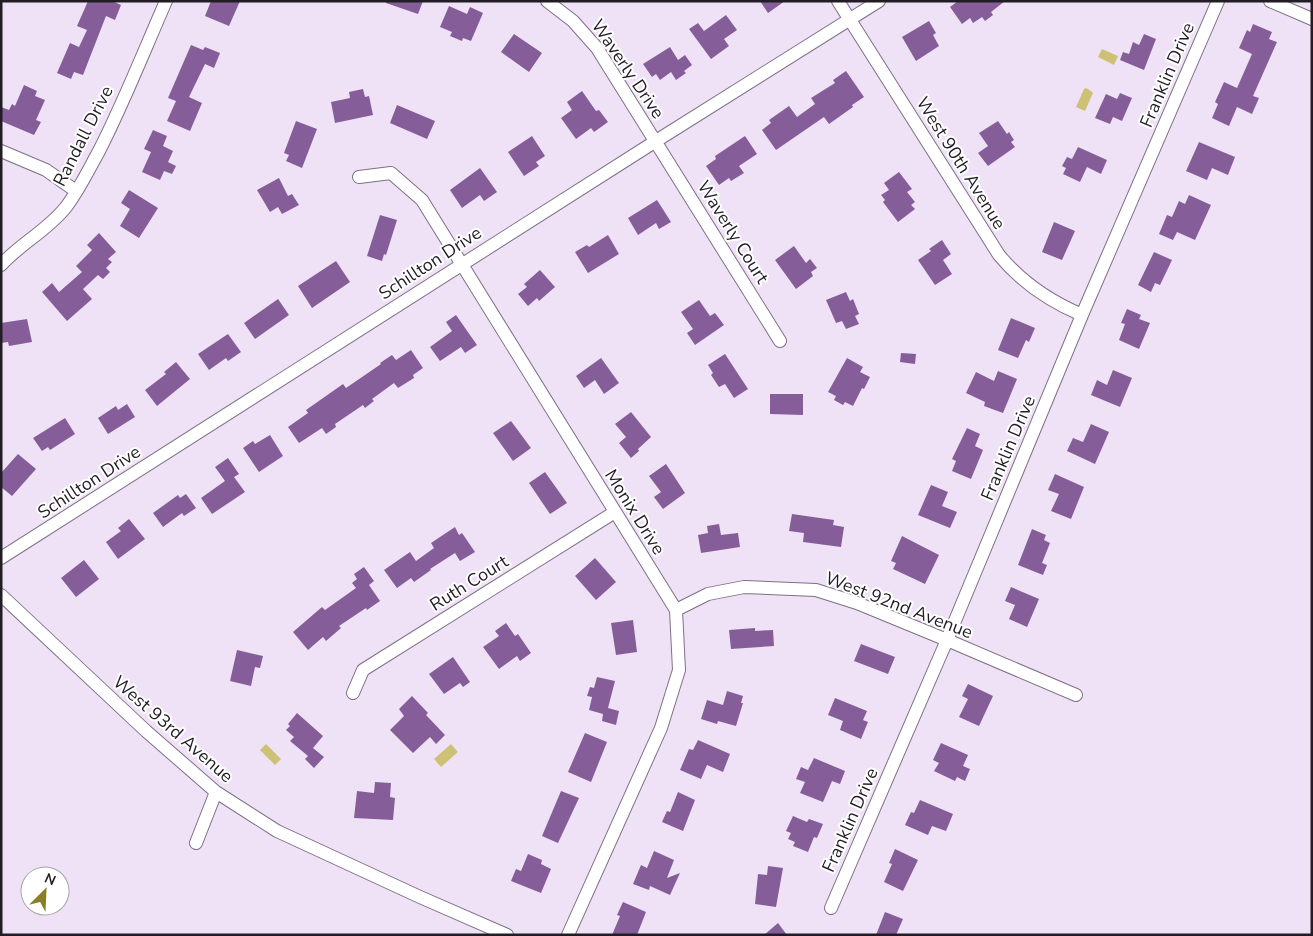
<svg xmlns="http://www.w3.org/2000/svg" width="1313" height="936" viewBox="0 0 1313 936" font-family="'Nunito Sans',sans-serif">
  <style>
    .water { fill: #cdc175 }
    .building { fill: #855e99 }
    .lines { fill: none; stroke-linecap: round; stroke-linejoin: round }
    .minor-casing { stroke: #7d7183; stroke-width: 14 }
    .minor { stroke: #fff; stroke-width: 12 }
    .labels { text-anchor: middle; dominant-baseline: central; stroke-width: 4; stroke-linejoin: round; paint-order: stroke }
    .street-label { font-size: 18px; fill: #221d24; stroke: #fff }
  </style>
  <rect width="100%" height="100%" fill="#efe2f6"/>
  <path class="water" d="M1102,49L1118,56L1114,65L1098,57Z
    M1086,88L1091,91L1093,93L1085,111L1076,107L1084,89Z
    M266,744L281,759L275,765L260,750Z
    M451,744L458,752L441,767L434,759Z"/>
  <path class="building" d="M88,1H112L121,5L115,20L106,16L83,75L74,72L71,79L57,73L70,43L79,47L87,30L77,26Z
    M211,1H240L229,26L205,16Z
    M386,1H423L418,14L386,3Z
    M760,1H785L768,13Z
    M958,1H1005L991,12L993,15L985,21L982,17L973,23L970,18L962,24L950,7Z
    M449,6L467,14L470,7L483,13L471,41L463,38L462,41L450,36L452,32L440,27Z
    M726,15L737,30L724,39L729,46L711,59L689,29L698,23L704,31Z
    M929,21L936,33L933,35L939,46L916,61L902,37Z
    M1253,24L1272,32L1269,39L1277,42L1253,96L1259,98L1252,114L1237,107L1229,126L1212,118L1218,104L1215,102L1224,82L1237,88L1252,54L1239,48L1247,30L1250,32Z
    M514,34L542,53L529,72L501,52Z
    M1144,34L1156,39L1144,70L1120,60L1123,52L1129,54L1133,42L1139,45Z
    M191,45L203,50L205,47L220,53L214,68L205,64L189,97L202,103L190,131L167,121L176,101L168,98Z
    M670,47L678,60L685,55L692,65L684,71L686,73L676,80L671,72L660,80L656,74L652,77L643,64Z
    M846,71L864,97L852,105L853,107L829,124L824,117L776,150L762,130L771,123L769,120L789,106L797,117L815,104L811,98L835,83L833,80Z
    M24,85L37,91L35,96L45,100L36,120L41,122L34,135L1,121V107L9,110L12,104L15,106Z
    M363,89L365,97L369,96L373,115L335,123L331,102L350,98L349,92Z
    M582,91L596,111L599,110L608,122L594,132L591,128L576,139L561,118L572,110L567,102Z
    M1120,93L1132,98L1122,121L1113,117L1110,124L1095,118L1106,94L1117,99Z
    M397,105L435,121L427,139L390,123Z
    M296,121L317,129L302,168L286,161L289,155L284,153Z
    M998,121L1007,134L1009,132L1014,140L1011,142L1015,147L988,166L978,153L988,146L979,133Z
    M153,130L167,136L163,146L173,151L168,162L176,166L172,174L164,171L160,180L142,172L151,152L144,149Z
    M532,136L545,156L536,162L539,166L524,176L508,152Z
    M745,136L757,154L739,166L744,173L731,181L729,178L719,185L706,166L716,159L715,156Z
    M1199,142L1235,157L1228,175L1212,168L1207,180L1186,171Z
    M1078,147L1107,160L1101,174L1087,167L1080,182L1063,174L1066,168L1062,166L1067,157L1072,159Z
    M480,168L497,192L484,201L480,195L462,208L450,190Z
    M899,172L912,189L907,192L915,202L911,205L915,209L898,222L883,202L885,200L881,195L889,190L884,183Z
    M279,178L288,196L292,194L299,205L282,214L278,207L270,212L257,190Z
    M129,190L158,208L139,238L120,226L130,209L121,203Z
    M1189,195L1211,205L1195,240L1177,232L1173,240L1159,234L1167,215L1172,217L1179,201L1185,204Z
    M657,200L671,222L659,229L656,223L638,235L628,218Z
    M380,215L397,220L386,255L384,254L382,261L367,256Z
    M1054,222L1075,231L1062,260L1042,252Z
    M99,233L116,252L108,259L112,262L106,268L110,272L103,279L98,275L83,289L92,299L67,321L42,292L52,283L59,292L82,272L76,266L92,250L87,245Z
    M608,235L619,254L588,273L575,252L587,245L589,247Z
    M942,240L951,254L943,260L952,274L935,285L918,260L931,251L929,249Z
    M794,246L806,263L810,259L817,268L811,272L813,276L796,289L775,260Z
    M1154,252L1172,260L1160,285L1155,283L1151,292L1138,285Z
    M336,261L350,282L312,308L298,286Z
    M540,270L555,287L539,301L537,298L528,306L518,294L527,287L524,284Z
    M846,292L850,301L853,299L859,314L855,316L859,324L846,329L842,321L836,323L826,300Z
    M278,299L289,315L255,339L244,323Z
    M699,300L710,316L715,313L724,325L695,345L687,333L693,329L681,312Z
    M1127,309L1141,315L1139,319L1150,323L1139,349L1119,340L1125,324L1121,323Z
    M456,315L477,345L465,353L461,347L440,361L430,347L452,331L446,322Z
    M1011,318L1035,328L1029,342L1026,340L1018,358L998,350Z
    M27,319L32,342L9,346L8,342L1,343V323Z
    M228,334L241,352L228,361L226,358L209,370L198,354Z
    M411,350L423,368L413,375L414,378L398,388L394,383L372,399L374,401L365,408L363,405L335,424L336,427L326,434L322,428L299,443L288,427L308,413L306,410L343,384L346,388L381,364L380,363L392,355L396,360Z
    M901,353L916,354L915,364L900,362Z
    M725,354L748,389L734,398L725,384L719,387L711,375L713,373L708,365Z
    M601,358L619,383L604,394L595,380L584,388L576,376Z
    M847,358L863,367L860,372L870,377L864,389L862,388L853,406L845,402L843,405L834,400L836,396L828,392Z
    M176,362L190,379L157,406L145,390L166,374L164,372Z
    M1113,370L1132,378L1120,407L1091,395L1097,380L1107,385Z
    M998,371L1017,379L1003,413L984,406L985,402L966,393L976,372L994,381Z
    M770,394H803V415L770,414Z
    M127,404L135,417L108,434L98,418L116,406L118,410Z
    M631,412L651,437L638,449L639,451L631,458L619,443L626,437L615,424Z
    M65,418L75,434L50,450L48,447L42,451L33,438Z
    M511,421L531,448L513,461L493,433Z
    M1091,424L1109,432L1095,464L1067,451L1073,438L1083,442Z
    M967,428L980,434L975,446L983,450L971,479L952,471L956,461L952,459Z
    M270,435L283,456L259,472L243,448L253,441L255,444Z
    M18,454L36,469L12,496L1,487V473Z
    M228,458L239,474L234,477L245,492L212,514L201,498L225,481L215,467Z
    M666,464L685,493L663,509L654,497L661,492L649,476Z
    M545,472L567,503L550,514L529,483Z
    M1055,474L1084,487L1071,519L1051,511L1059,494L1048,490Z
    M931,485L948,492L942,506L957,512L950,528L918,515Z
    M186,494L196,508L184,516L182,513L163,527L153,513L178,495L180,498Z
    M792,514L834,520L833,525L844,527L841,547L803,542L804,533L789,531Z
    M129,519L145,539L118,559L106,542L121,531L118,528Z
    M719,524L721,535L738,533L740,547L701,553L698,535L708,533L707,526Z
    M455,527L459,535L462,533L475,552L460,561L455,553L430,569L431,570L414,582L411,578L397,588L384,570L410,552L416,561L434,548L431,543Z
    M1032,529L1046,535L1044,540L1050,543L1042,563L1047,565L1043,575L1018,565Z
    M902,536L939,555L925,584L893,569L896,563L891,561Z
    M595,558L616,582L596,600L575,576Z
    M84,560L99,579L76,597L61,578Z
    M364,567L374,581L369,585L380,601L367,610L366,608L339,626L341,628L326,641L323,637L308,650L293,632L322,607L325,610L356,588L352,583L357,579L354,574Z
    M1011,587L1039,599L1027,627L1009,619L1015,605L1005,601Z
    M633,620L637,652L616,655L611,623Z
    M506,623L515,636L518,634L531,653L520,661L517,656L499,669L483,647L499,636L495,631Z
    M755,628V631L773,630L774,646L731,649L729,630Z
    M861,644L895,657L888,674L854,661Z
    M237,650L263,656L260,668L255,667L251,686L230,681Z
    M453,657L470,682L463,687L460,683L444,694L429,674Z
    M597,677L615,681L608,708L619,711L616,725L602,721L603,714L589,710L592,697L587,696L590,687L594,688Z
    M968,684L993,696L979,726L959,717L968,699L962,696Z
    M727,691L743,696L741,703H743L736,726L718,721L717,724L701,719L707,700L723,705Z
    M412,696L428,713L426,715L445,735L436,744L430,737L413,753L390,730L404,716L399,709Z
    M835,698L867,711L863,720L868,722L861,739L840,730L843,721L828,715Z
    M297,713L323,736L313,748L324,757L314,768L305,759L308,756L290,741L294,737L286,730L290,726L288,724Z
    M585,733L607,742L591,782L568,772Z
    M698,740L730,754L723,772L707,765L701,779L680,770L689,749L693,750Z
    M941,743L968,755L963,766L970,769L965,781L957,777L955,781L934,771L939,763L933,760Z
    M814,758L845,771L840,784L832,781L823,802L800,793L805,782L796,779L801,767L808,770Z
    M375,782L391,783L390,797L395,798L393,820L354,818L357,791L374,793Z
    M561,791L579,798L558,843L542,836Z
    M678,792L695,800L683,831L662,822L667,811L670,812Z
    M920,800L953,814L946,831L932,826L928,835L905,825L911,812L914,813Z
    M793,816L807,822L809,819L823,824L817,838L814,837L808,852L793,846L795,842L788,839L791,833L786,831Z
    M895,849L918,860L903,891L884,882L892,864L889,863Z
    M654,851L674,860L667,878L680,873L670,895L650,886L649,890L633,884L641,865L647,868Z
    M528,854L542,860L541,864L551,869L541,893L511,881L516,869L521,871Z
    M768,866L783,868L776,907L755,904L758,874L767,875Z
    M623,902L646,912L637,935H612L620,916L617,915Z
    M885,912L903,919L896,935H876Z
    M778,923L787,935H764Z"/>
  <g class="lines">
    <defs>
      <path id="minor" d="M547,1L573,21L597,48L780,341
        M838,1L999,255C1022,283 1049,301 1082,315
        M1270,1L1312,19
        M1,151L46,170L76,191
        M359,177L391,173L422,200L676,610L679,670L661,728L568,935
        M1,265C21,243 48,230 66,207C79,190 89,169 99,151C124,102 144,51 166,1
        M1,558L656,141L879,1
        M1,595L146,731L216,792L277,831L420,897L507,935
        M676,610L708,594L744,587L816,590L857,603L947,640L1076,695
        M353,693L363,670L615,512
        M196,843L216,792
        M831,908L947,640L1082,315L1218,1"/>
    </defs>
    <use href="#minor" class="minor-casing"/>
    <use href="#minor" class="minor"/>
  </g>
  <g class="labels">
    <g class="street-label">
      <text transform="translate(628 69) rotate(56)">Waverly Drive</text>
      <text transform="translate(1167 75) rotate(-67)">Franklin Drive</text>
      <text transform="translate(83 136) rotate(-63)">Randall Drive</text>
      <text transform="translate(961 163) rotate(58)">West 90th Avenue</text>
      <text transform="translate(733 232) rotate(58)">Waverly Court</text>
      <text transform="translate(430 263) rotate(-33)">Schillton Drive</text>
      <text transform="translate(1008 448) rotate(-67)">Franklin Drive</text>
      <text transform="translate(89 482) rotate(-33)">Schillton Drive</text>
      <text transform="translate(635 512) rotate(58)">Monix Drive</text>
      <text transform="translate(469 583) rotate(-32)">Ruth Court</text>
      <text transform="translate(899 605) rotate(21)">West 92nd Avenue</text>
      <text transform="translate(173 729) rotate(41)">West 93rd Avenue</text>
      <text transform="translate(850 820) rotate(-66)">Franklin Drive</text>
    </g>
  </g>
  <rect width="1313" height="936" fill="none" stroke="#221d24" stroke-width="5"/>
  <g transform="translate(45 891) rotate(24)"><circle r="24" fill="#ffffff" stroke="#a7a5a7"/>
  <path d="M0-4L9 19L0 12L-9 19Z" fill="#8b7e25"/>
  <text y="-8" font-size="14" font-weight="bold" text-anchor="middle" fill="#221d24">N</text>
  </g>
</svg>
